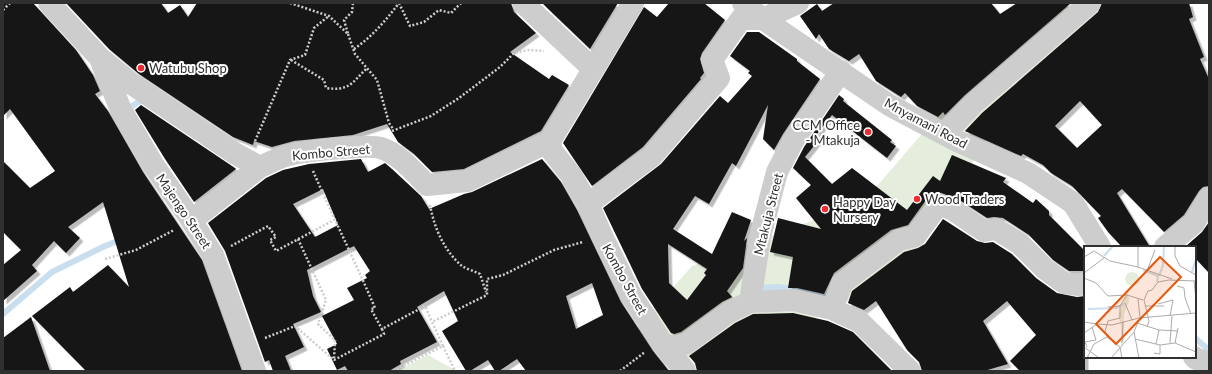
<svg xmlns="http://www.w3.org/2000/svg" width="1212" height="374" viewBox="0 0 1212 374" font-family="Lato,sans-serif">
  <style>
    .green { fill: #e5eddd }
    .lines { fill: none; stroke-linecap: round; stroke-linejoin: round }
    .stream { stroke: #c9deee; stroke-width: 6 }
    .building { fill: #171717; fill-rule: evenodd; filter: url(#shadow) }
    .path { stroke: #cdcdcd; stroke-width: 2.5; stroke-dasharray: 2 2; stroke-linecap: butt }
    .minor { stroke: #cdcdcd; stroke-width: 22 }
    .poi-dot { fill: #ec2d32; stroke: #fff; stroke-width: 1.5 }
    .labels { text-anchor: middle; dominant-baseline: central; stroke-width: 4; stroke-linejoin: round; paint-order: stroke }
    .poi-label { font-size: 13px; fill: #303030; stroke: #fff; text-anchor: start }
    .street-label { font-size: 13px; fill: #303030; stroke: #fff }
    .inset-river { fill: none; stroke: #c9deee; stroke-width: 2 }
    .inset-road { fill: none; stroke: #acacac; stroke-width: 1 }
    .view { fill: #e8590c; fill-opacity: 0.15; stroke: #e8590c; stroke-width: 2 }
    .inset-edge { fill: none; stroke: #303030; stroke-width: 2 }
  </style>
  <defs>
    <filter id="shadow"><feDropShadow dx="3.5" dy="3.5" stdDeviation="0" flood-color="#0004"/></filter>
  </defs>
  <rect width="100%" height="100%" fill="#fff"/>
  <path class="green" d="M1065,3H1120L1001,115L923,246L831,313L648,371L638,327L692,266L864,201L946,106Z
    M428,355L457,371H397Z"/>
  <g class="lines">
    <path class="stream" d="M128,113L129,108L140,101H147
      M757,288L778,287L833,295
      M3,314L52,272L105,246L123,239
      M1195,338L1209,350"/>
  </g>
  <path class="building" d="M3,3H33L76,50L93,75L100,91L95,94L108,111L143,172L202,260L242,371H86L32,316L70,287L73,292L108,265L129,287L103,202L68,227L80,238L66,253L54,241L32,265L37,271L3,301V265L21,250L3,232V161L30,188L55,171L10,109L3,116Z
    M66,3H161L168,13L180,5L188,17L197,3H511L514,12L536,33L510,52L549,79L552,75L569,85L541,131L464,169L432,172L414,154L398,142L387,124L353,135L294,141L272,147L254,141L253,145L233,137L139,74L109,49Z
    M542,3H618L590,49Z
    M669,3H704L725,20L702,53L700,59L704,73L700,78L701,79L643,147L592,186L563,143L644,7L657,17Z
    M834,3H991L1000,14L1017,3H1071L965,95L945,115L943,112L938,117L917,106L905,93L901,97L876,81L859,54L849,61L829,49L819,34L816,39L800,16L817,4L822,11Z
    M1102,3H1189L1193,17L1189,19L1204,57L1200,59L1209,79V186L1203,187L1199,191L1184,215L1164,232L1122,189L1117,193L1150,247H1122L1108,232L1098,218L1101,216L1072,186L1051,173L1043,165L1023,154L1021,156L965,131L982,113L1098,12ZM1080,101L1102,125L1077,148L1055,126Z
    M747,32H759L797,59V61L820,79L783,134L774,150L763,139L768,105L736,166L732,163L709,204L695,196L673,229L712,254L732,212L751,220L744,241L747,238L743,268L727,291L732,297L722,302L681,332L674,334L671,333L642,289L603,208L661,164L720,96L728,103L752,76L748,73L750,71L730,56ZM668,244L707,269L704,273L706,275L687,300L669,283Z
    M839,95L844,99L843,101L892,140L890,142L896,146L887,158L832,115L814,138L818,141L805,157L832,184L852,168L907,210L933,176L940,181L952,155L1006,178L1003,182L1033,203L1036,199L1049,211V215L1085,251V271H1069L1053,260L1029,235L1003,218L994,217L987,218L958,199L938,192L929,196L908,225L891,230L834,273L824,294L797,288H788L793,257L770,252L778,218L821,229L796,198L811,185L793,168L804,147Z
    M141,105L235,168L236,169L194,202L165,159L135,110Z
    M361,159L368,172L385,163L392,169L421,196L429,209L464,194L472,192L542,159L561,182L577,210L621,302L653,351L669,371H526L517,359L499,371H495L488,360L470,371H466L442,331L458,321L444,291L417,307L437,342L400,361L401,364L389,371H348L345,366L337,370L327,349L337,344L322,316L354,300L347,288L367,278L365,275L370,271L354,246L307,270L313,296L321,312L293,324L304,347L285,356L291,371H273L269,360L265,362L225,251L208,223L266,178L283,170L309,164ZM323,189L338,225L315,237L293,204ZM592,283L603,315L576,329L566,296Z
    M943,219L977,241L985,243L993,242L1012,254L1036,278L1057,293L1077,297L1085,296V371H1020L1010,361L1036,335L1007,301L983,321L1008,364L984,371H922L919,362L907,350L876,301L864,310L848,303L852,291L904,252L918,248L925,244Z
    M1209,222V273L1195,258V247H1185L1202,232Z
    M793,313L828,321L853,332L892,371H697L695,363L689,356L735,323L753,314Z
    M31,317L50,371H3V338Z"/>
  <g class="lines">
    <path class="path" d="M290,3L329,16L348,34L344,20L352,12L353,3
      M399,3L410,26L424,22L439,10L451,13L461,3
      M3,10L10,3
      M348,34L355,54L377,80L389,123L393,129
      M354,49C372,37 386,20 399,3
      M291,60L324,80L326,88C349,91 351,84 366,69
      M392,131L431,116L459,98L500,67L514,53L528,50L544,51
      M255,141L290,60L305,55L314,28L329,16
      M313,171C333,217 355,261 375,308L371,309L382,329
      M430,205C434,227 444,251 462,266C467,269 474,271 480,274L486,292
      M298,239L326,300L318,324L335,340L334,359
      M231,246L268,226L276,237L270,240L276,251L334,220
      M105,259L136,250L174,230
      M265,338L295,326L334,360L384,334L382,329L425,306L432,322
      M443,346L455,371
      M393,371L443,346L432,322L487,295V279L503,275L554,250L583,242
      M620,371L645,352"/>
    <path class="minor" d="M49,3L100,58L132,84L236,154L260,167C270,163 279,157 289,155C303,151 368,144 381,148C399,154 414,172 427,185L467,181L550,141L633,3
      M523,3L593,69
      M743,3L763,19L889,105L955,140L1028,173L1073,203L1100,247
      M101,61L121,110L154,166L188,215L213,255L255,371
      M944,134L973,104L1090,3
      M550,141L552,151L571,175L588,204L602,236L631,295L663,344L685,371
      M588,204L652,156L719,78L712,60L741,19H763L798,3
      M192,220L260,167
      M1165,247L1194,223L1209,198
      M750,302L760,237L777,172L793,141L841,71
      M832,309L842,283L899,240L915,236L939,204L953,210L984,231L996,229L1020,244L1045,269L1064,283L1079,285L1085,283
      M663,344L675,347L687,343L729,312L750,302L794,300L832,309L860,322L910,371
      M1194,357L1196,359L1209,362"/>
  </g>
  <g class="poi-dot">
    <circle cx="141" cy="68" r="4"/>
    <circle cx="868" cy="132" r="4"/>
    <circle cx="917" cy="199" r="4"/>
    <circle cx="825" cy="209" r="4"/>
  </g>
  <g class="labels">
    <g class="poi-label">
      <text x="149" y="68">Watubu Shop</text>
      <text x="860" y="125" text-anchor="end">CCM Office<tspan x="860" dy="15">- Mtakuja</tspan></text>
      <text x="925" y="199">Wood Traders</text>
      <text x="833" y="202">Happy Day<tspan x="833" dy="15">Nursery</tspan></text>
    </g>
    <g class="street-label">
      <text transform="translate(926 123) rotate(28)">Mnyamani Road</text>
      <text transform="translate(331 152) rotate(-5)">Kombo Street</text>
      <text transform="translate(184 211) rotate(56)">Majengo Street</text>
      <text transform="translate(768 214) rotate(-76)">Mtakuja Street</text>
      <text transform="translate(625 279) rotate(61)">Kombo Street</text>
    </g>
  </g>
  <g transform="translate(1084 246)">
    <rect width="112" height="112" fill="#fff"/>
    <path d="M41 33a7 7 0 1 1 14 0a7 7 0 1 1-14 0ZM42,47L45,49V55L40,68V96L37,100V80L34,69Z" fill="#e5eddd"/>
    <path class="inset-river" d="M20,10L29,0M59,24L74,30L73,36M108,26L112,13M75,30L79,19L80,0M4,63L32,62L40,58"/>
    <path class="inset-road" d="M91,0V10L96,20L112,29M0,11L10,5L26,15L54,21L88,33M54,21V0M63,25L71,4M0,27L20,12M0,32L12,37L24,50L43,49L59,54M110,35L112,53M93,40L100,42L101,52L107,68M41,57L48,74M74,58L89,54L86,70M36,60V72L24,75L21,85L23,91L36,101L38,112M62,60H80M24,61L36,60L43,49M0,76L13,78M53,77L75,84L72,98M8,81L12,94M63,81L65,75L60,54L64,45L68,44L74,36L85,34L112,35M75,84L94,85M50,86L55,112M0,87L13,78L28,79L55,72L112,67M51,93L76,99L91,97L112,106M38,97L39,76M86,97L88,70M91,97L94,82M0,101L15,112M3,101L1,96L12,94M70,107L76,108V99M3,112L10,98L23,91M27,112L50,86L56,71L54,53"/>
    <path class="view" d="M76,11L97,31L32,98L12,78Z"/>
    <rect width="112" height="112" class="inset-edge"/>
  </g>
  <rect width="1212" height="374" fill="none" stroke="#303030" stroke-width="8"/>
</svg>
